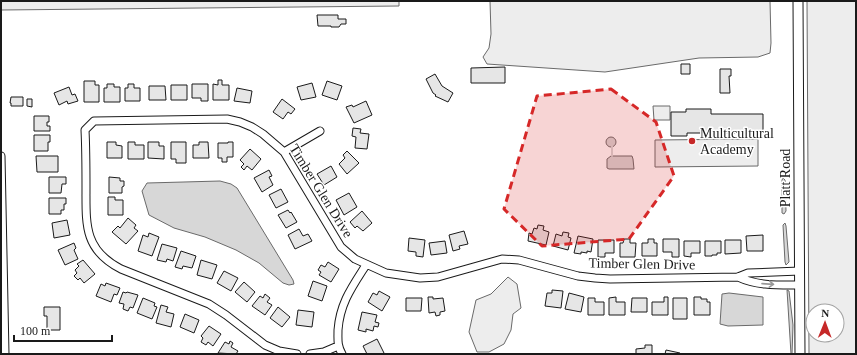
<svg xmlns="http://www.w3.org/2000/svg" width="857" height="355" viewBox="0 0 857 355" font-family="Georgia,serif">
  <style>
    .built { fill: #ededed; stroke: #6a6a6a; fill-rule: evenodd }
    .water { fill: #d7d7d7; stroke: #6a6a6a }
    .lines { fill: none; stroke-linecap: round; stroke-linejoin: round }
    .stream { stroke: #d7d7d7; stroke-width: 2 }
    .building { fill: #e6e6e6; stroke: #1a1a1a }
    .minor-casing { stroke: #1a1a1a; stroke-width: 9 }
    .major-casing { stroke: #1a1a1a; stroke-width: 11 }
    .minor { stroke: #fff; stroke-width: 7 }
    .major { stroke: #fff; stroke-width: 9 }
    .oneway { stroke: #989898 }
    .marked { fill: #d62828; fill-opacity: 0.2; stroke: #d62828; stroke-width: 3; stroke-dasharray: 8 5; stroke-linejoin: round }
    .poi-dot { fill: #c62828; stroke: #fff; stroke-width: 1.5 }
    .labels { text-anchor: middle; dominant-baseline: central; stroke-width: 3; stroke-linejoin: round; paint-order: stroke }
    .poi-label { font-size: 14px; fill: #1a1a1a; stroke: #fff; text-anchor: start }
    .street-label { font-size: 14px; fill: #1a1a1a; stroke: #fff }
  </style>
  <rect width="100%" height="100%" fill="#fff"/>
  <path class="built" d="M1,1H399V6L1,10Z
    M490,1H770L771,43L770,53L758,57L699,58L605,72L487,64L483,57L489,48L491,34Z
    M807,1H856V354H809ZM813,311H837V335H813Z
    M653,106H670V120H654Z
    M758,139V166L655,167V140Z
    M508,277L517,284L521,308L513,314L511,330L504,344L489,352H477L469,332L476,300L491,294Z"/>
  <path class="water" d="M606 142a5 5 0 1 1 10 0a5 5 0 1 1-10 0Z
    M611,156H632L633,159L634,169H609L607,168V159Z
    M783,178L785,180L786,211L784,214L782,213V180Z
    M220,181L231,184L237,188L293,280L294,284L289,285L283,283L259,263L236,250L205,237L174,228L149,215L142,191L147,183Z
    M785,223L786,226L789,262L786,265L785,262L783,225Z
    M787,290L789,291L793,325L792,354H791Z
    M729,293L763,297V325L728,326L720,324L722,294Z"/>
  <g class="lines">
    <path class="stream" d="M612,146V156"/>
  </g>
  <path class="building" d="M317,15H338V19H346V24H341L339,27H331V26H318Z
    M681,64H690V74H681Z
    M505,67V83H471V68Z
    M720,69H731V76H729L730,93H720Z
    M435,74L442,86L453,93L448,102L435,96L436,95L433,93L426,79Z
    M218,80H222V85H229V100H213V84L218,85Z
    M84,81H95V85H99V102H84Z
    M327,81L342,86L337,100L322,95Z
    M312,83L316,97L301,100L297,87Z
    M107,84H114V87H120V102H104V88H107Z
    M128,84H134V88H140V101H125V88H128Z
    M192,84H208V101H201V98H192Z
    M171,85H187V100H171Z
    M149,86H165L166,100H149Z
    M69,87L72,95L75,94L78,101L68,104L67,101L59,105L54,93Z
    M237,88L252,91L250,103L234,101Z
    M11,97H23V106H11V103H10Z
    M27,99H32V107L27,106Z
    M282,99L295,109L291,114L288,112L283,119L273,112Z
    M366,101L372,115L354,123L346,107L352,105L353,107Z
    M686,109H711V114H763V133H716V135H712V133H687V136H671V112H686Z
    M34,116H49V122H47V126H50V131H34Z
    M353,128L361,129L360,133L369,134L367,149L355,148L356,137L352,136Z
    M34,135H50V142H48V151H34Z
    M107,142H116V145L122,146V158H107Z
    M128,142H135V145H144V159H128Z
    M148,142H159V146H164V159L148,158Z
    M171,142H186V163H176V159H171Z
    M199,142H208L209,158H193V145H199Z
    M228,142H233V157H227V162H222V158H218V143H228Z
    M250,149L261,159L252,170L247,166L244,170L241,167L244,164L240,160Z
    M347,151L359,163L347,174L339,164L345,158L343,155Z
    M36,156H58V172H37Z
    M331,166L337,177L324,185L317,174Z
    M269,170L272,176L269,177L273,185L262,192L254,178Z
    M49,177H66V184H62L61,193H49Z
    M109,177L120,178V181H124V186L122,187V193H109Z
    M281,189L288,202L276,208L269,195Z
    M349,193L357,207L344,215L336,200Z
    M108,197H115V200H123V215H108Z
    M49,198H66V204H64V210H61V214H49Z
    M288,210L290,213L291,212L297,222L286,228L278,215Z
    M362,211L372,223L363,231L357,226L355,228L350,222Z
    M128,218L136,225L134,228L138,231L126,244L112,232L118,226L120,228Z
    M67,220L70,235L54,238L52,223Z
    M538,225L544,226L543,230L549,232L546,245L528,241L529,233L532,234L534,228L537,229Z
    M299,229L303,236L308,234L312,241L295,249L288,235Z
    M464,231L468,244L459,246L460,249L453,251L449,235Z
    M563,232L569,233L568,237L571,238L568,250L553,246L556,234L562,236Z
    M149,233L159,237L152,256L138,251L143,235L148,237Z
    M763,235V251H747L746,236Z
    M578,236L593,239L591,252L587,251V253L581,252V254L574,253Z
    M409,238L425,240L423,257L416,256V252L408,251Z
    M624,239H630V243H636L635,257H620V243H623Z
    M648,239H654V243H657V256H642V243H648Z
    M663,239H679V257H672V252H663Z
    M598,240H614V253H605V257H598Z
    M725,240H741V253L725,254Z
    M445,241L447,253L431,255L429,243Z
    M684,241H700V253H691V257L684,256Z
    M705,241H721V253H717V255H712V256H705Z
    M74,243L76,248L74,250L78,259L65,265L58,250Z
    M162,244L177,248L173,261L167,259L166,262L157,260Z
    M181,251L196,256L192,268L183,266L182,269L175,267Z
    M83,260L95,274L84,283L80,278L78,280L74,276L77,273L75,270L79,266L77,264Z
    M201,260L217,265L212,279L197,275Z
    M328,262L339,269L331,282L319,275L321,272L318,270L321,265L325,267Z
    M224,271L238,278L231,291L217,283Z
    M313,281L327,286L322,301L308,296Z
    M244,282L255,292L247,302L235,292Z
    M106,283L120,288L117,295L114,294L111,302L96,296L101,284L105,286Z
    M552,290L563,291L561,308L545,306L547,293H552Z
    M379,291L390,297L382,311L368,302L373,293L377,295Z
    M123,292L126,293L127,292L138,295L133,308L130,307L128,311L123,309L124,304L119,303Z
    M569,293L584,297L581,312L565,309Z
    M265,294L270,298L267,302L272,305L265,315L252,306L260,296L263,298Z
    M428,297H433V299L443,298L445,311L440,312V315L436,316L435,312L429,313Z
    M616,297V302H625V315H609V298Z
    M664,297H668V315H652V302H664Z
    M694,297H701V299H707V302H710V315H694Z
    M143,298L155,303L154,306L157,307L152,319L137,313Z
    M406,298H422L421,311H406Z
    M588,298H595V302H604V315H588Z
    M632,298H647V312H631Z
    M673,298H687V319H673Z
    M161,305L168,307L166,312L174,314L171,327L156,323Z
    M44,307H60V330H47V316H44Z
    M278,307L290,317L282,327L270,318Z
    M298,310L314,312L312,327L296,325Z
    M362,312L377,315L375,322L379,323L378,327L374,326L373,331L366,329V332L358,330Z
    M185,314L199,320L194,333L180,327Z
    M209,326L221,334L213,346L208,342L206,345L201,342L203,338L201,336Z
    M377,339L384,353L382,354H367L363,346Z
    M230,341L233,343L231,347L238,351L236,354L218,353L225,342L229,344Z
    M645,345H652V354H636V349L645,348Z
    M666,350L680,353V354H665Z"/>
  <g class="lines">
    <defs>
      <path id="minor" d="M284,152L320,131
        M1,156L5,354
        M738,277C757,286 779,285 800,285
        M297,354L279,351L265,345L226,315L209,304L121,269C84,250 86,225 86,188C86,169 86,150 85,130L94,121L227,119L240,122L252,127L263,134L284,152L341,247L355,259L386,273L420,278L438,277L502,259L519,260L578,276L595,278L610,279L738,277L748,273L800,271
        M310,354L324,352L338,346
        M342,354C337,345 338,340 338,330C340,303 352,287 366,265"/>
      <path id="major" d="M798,1L800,354"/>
    </defs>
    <use href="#minor" class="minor-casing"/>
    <use href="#major" class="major-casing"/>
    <use href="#minor" class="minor"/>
    <use href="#major" class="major"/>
  </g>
  <defs><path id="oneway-shaft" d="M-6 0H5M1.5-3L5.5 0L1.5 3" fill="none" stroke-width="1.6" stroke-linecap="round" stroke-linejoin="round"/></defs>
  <use class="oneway" href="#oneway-shaft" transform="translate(768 284) rotate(4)"/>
  <path class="marked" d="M611,89L656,122L674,176L629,239L542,246L504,209L537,96Z"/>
  <circle class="poi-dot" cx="692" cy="141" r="4"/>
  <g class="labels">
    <g class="poi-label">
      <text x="700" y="133">Multicultural<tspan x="700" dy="16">Academy</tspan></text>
    </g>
    <g class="street-label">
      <text transform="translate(785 178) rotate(-90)">Platt Road</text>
      <text transform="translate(321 191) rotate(58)">Timber Glen Drive</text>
      <text transform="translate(642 264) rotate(1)">Timber Glen Drive</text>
    </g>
  </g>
  <rect width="857" height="355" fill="none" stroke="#1a1a1a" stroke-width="4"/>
  <g transform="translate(825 323) rotate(1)"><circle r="19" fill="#ffffff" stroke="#a3a3a3"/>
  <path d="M0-3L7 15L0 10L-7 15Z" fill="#c62828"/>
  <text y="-6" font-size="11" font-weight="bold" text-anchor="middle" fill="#1a1a1a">N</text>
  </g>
  <path d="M14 335v6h98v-6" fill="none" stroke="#1a1a1a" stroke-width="2"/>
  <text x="20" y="335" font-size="12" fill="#1a1a1a" stroke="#ffffff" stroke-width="3" paint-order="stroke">100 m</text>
</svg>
